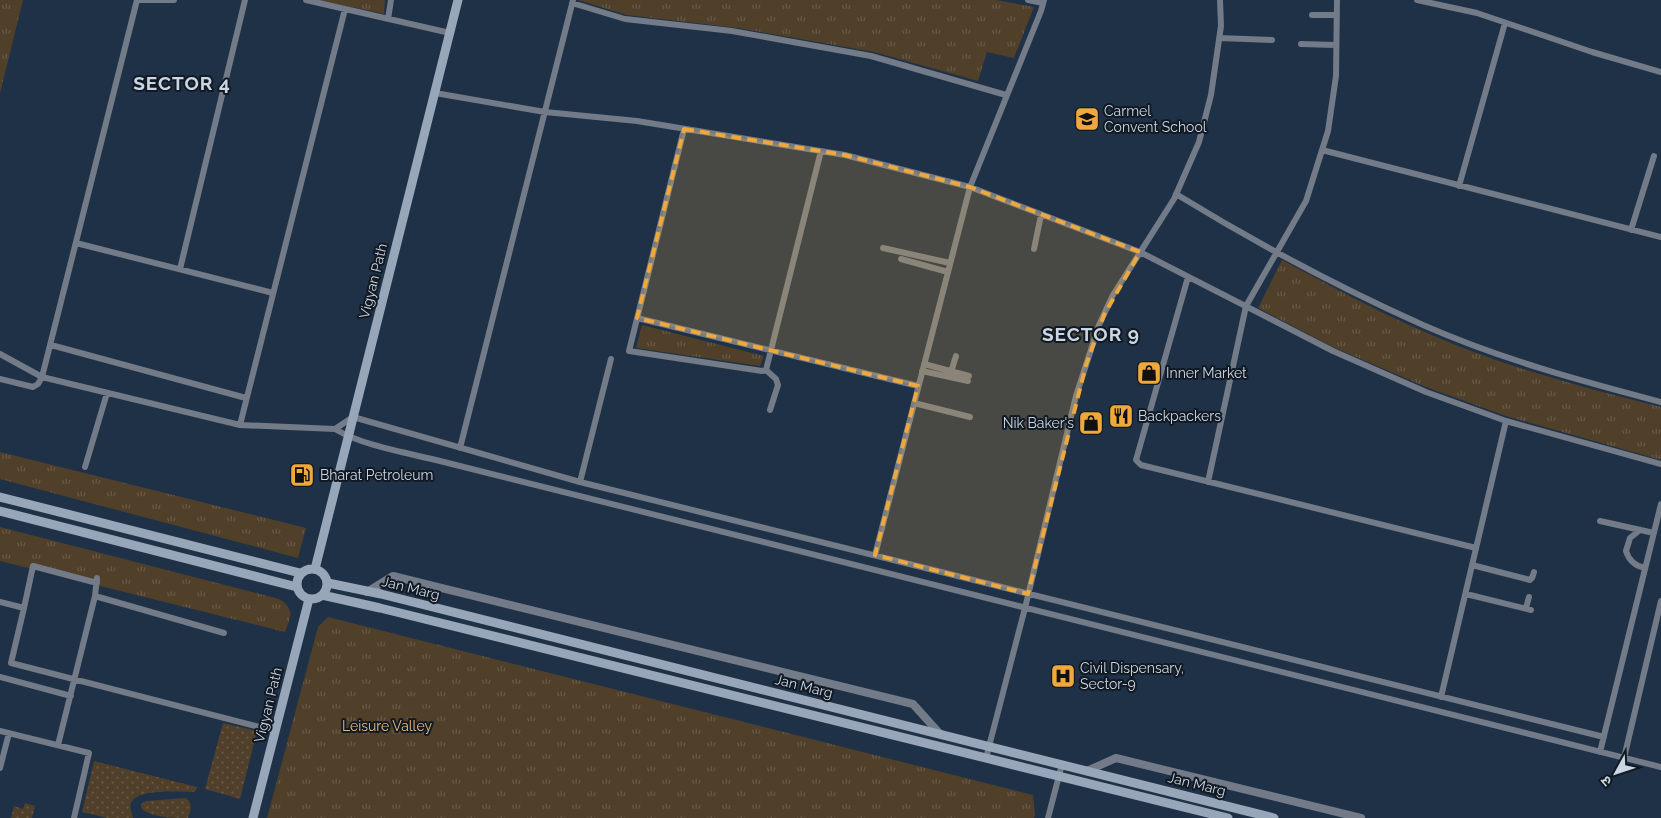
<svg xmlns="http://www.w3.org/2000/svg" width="1661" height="818" viewBox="0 0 1661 818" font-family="Raleway,'Noto Sans Devanagari',sans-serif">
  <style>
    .grass { fill: url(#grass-tufts) }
    .garden { fill: url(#garden-dots) }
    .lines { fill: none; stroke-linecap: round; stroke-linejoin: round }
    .minor { stroke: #727b87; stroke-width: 6 }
    .tertiary { stroke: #727b87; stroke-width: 8 }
    .secondary { stroke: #97a6b8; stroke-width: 9 }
    .marked { fill: #eea83c; fill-opacity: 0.2; stroke: #eea83c; stroke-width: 4; stroke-dasharray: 10 6; stroke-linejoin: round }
    .labels { text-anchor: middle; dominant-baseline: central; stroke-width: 4; stroke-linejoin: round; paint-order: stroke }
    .poi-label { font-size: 14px; fill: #cbd6e4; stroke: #111922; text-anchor: start }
    .street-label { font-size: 14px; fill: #cbd6e4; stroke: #111922 }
    .park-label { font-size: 14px; fill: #e4ba82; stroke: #111922 }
    .district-label { font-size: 19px; font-weight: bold; letter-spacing: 1px; fill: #cbd6e4; stroke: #111922 }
  </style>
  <defs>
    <pattern id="grass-tufts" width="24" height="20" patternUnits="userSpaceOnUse" patternTransform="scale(1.25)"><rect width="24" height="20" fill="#503f29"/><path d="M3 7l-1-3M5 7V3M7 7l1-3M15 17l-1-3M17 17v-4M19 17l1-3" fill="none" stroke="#685a48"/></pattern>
    <pattern id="garden-dots" width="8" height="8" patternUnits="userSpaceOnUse" patternTransform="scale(1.25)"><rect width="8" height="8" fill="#503f29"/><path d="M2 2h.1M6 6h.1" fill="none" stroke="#685a48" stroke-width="1.8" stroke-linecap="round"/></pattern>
  </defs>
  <rect width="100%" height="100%" fill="#1f3147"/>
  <path class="grass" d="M0,0H23L0,93Z
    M319,0H385L384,14Z
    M578,0H996L1034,7L1014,58L987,52L978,81L874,52L738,28L627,15Z
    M1282,260C1329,285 1376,311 1425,332C1501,366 1581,387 1661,407V460L1506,416L1426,387L1333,347L1258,308Z
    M642,325L764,356L760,366L636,348Z
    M0,452L306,528L298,558L0,479Z
    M0,527L279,599C295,609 291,616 285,632L0,561Z
    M328,617L1033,795L1035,814L1034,818H267L318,627Z"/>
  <path class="garden" d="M223,723L257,731L240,799L205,789Z
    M94,761L197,787L195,792C181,792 137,788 131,803C129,808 132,813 133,818H107L82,812Z
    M186,798C193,803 191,811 188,818C176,818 147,818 141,807V804L146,801Z
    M25,803L35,806L32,818H11L14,806L23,809Z"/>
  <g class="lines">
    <path class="minor" d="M137,0H174
      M306,0L450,33
      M1028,0L1043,3
      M1417,0L1477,13L1592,52L1661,72
      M572,3L625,19L732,31L871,56L1006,95
      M1312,15H1337
      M388,19L391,0
      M1219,38L1272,40
      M1301,44L1336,45
      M435,93L545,112L637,121L845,155L970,187L1140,252L1333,351L1426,392L1506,421L1661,464
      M684,129L629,351L762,371L766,370L821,151
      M1322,150L1661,237
      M1459,186L1505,23
      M1176,194C1256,243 1338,287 1423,325C1500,359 1581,381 1661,402
      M1631,230L1654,156
      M76,243L273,293
      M883,248L950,263
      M1034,249L1041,215
      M901,259L948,272
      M180,269L245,0
      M1188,277L1136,460L1141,465L1476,548
      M637,318L918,386
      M51,345L246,398
      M0,354L42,377L240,425L335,429C363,446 408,453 440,461L1661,767
      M924,364L969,376
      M766,370L776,379L778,385L770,410
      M922,371L968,381
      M951,372L956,356
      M0,379L33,387L38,384L42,377L137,0
      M914,403L970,417
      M240,425L345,9
      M335,429L353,417L580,482L1604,737
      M460,448L573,0
      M85,467L107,393
      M580,482L611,359
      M1208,482L1246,306L1306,201L1328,131L1336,76L1337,0
      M1600,521L1654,533
      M1640,530L1630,538L1626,551C1629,561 1635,566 1645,568
      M875,555L970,187L1041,11L1044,0
      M1472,565L1530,580L1532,578L1534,572
      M1466,594L1531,610
      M95,596L97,578
      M0,602L24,608L11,663L275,731
      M24,608L33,566L97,583
      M1526,608L1529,597
      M0,677L71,696
      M1441,697L1506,421
      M0,731L89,753L74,818
      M58,745L95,596L224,633
      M1600,752L1661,504
      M986,758L1025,608L1076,396L1099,325L1113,295L1174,199L1199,142L1211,95L1221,26L1220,0
      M1624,758L1661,601
      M0,768L9,733
      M1048,818L1062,764"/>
    <path class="tertiary" d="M367,592L393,576L913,704L940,734
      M1087,771L1116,758L1361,818"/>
    <path class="secondary" d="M0,497L300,573
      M0,511L297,587
      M297 584a15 15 0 1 1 30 0a15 15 0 1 1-30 0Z
      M315,569L458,0
      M328,583L381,594L1274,818
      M322,595L380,608L1228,818
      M253,818L309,599"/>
  </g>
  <path class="marked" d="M684,129L845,155L970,187L1140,252L1104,315L1086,365L1028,594L875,555L918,386L637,318Z"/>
  <defs>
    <symbol id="school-square" viewBox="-11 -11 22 22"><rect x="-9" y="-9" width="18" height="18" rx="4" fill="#eea83c" stroke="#111922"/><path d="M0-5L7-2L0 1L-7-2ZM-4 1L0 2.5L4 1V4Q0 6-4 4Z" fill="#111"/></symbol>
    <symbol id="shop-square" viewBox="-11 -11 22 22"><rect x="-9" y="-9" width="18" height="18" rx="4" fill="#eea83c" stroke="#111922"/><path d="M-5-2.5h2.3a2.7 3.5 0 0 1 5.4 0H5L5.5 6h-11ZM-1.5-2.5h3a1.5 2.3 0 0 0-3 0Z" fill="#111"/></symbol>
    <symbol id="restaurant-square" viewBox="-11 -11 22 22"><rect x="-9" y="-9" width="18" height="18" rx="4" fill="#eea83c" stroke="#111922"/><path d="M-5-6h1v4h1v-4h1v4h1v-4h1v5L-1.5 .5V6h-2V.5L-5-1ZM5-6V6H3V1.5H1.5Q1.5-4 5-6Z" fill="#111"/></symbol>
    <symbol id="fuel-square" viewBox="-11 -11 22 22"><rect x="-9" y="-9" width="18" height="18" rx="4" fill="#eea83c" stroke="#111922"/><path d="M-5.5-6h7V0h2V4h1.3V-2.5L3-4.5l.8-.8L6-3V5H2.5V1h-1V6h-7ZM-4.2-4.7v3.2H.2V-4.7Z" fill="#111"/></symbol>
    <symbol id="hospital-square" viewBox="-11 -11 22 22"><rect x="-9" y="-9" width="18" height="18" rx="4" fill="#eea83c" stroke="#111922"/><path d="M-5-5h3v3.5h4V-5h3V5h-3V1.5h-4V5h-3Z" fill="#111"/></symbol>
  </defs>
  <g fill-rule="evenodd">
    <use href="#school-square" x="1073" y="105" width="28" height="28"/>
    <use href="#shop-square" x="1135" y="359" width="28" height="28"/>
    <use href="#restaurant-square" x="1107" y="402" width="28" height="28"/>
    <use href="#shop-square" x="1077" y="409" width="28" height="28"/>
    <use href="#fuel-square" x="288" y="461" width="28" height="28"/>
    <use href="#hospital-square" x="1049" y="662" width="28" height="28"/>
  </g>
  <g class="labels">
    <g class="poi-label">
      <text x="1104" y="111">Carmel<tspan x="1104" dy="16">Convent School</tspan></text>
      <text x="1166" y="373">Inner Market</text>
      <text x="1138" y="416">Backpackers</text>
      <text x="1074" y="423" text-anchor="end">Nik Baker's</text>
      <text x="320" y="475">Bharat Petroleum</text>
      <text x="1080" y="668">Civil Dispensary,<tspan x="1080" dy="16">Sector-9</tspan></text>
    </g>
    <g class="street-label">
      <text transform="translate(373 281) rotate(-76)">Vigyan Path</text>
      <text transform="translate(411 588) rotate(14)">Jan Marg</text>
      <text transform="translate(804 686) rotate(14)">Jan Marg</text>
      <text transform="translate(268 705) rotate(-76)">Vigyan Path</text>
      <text transform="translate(1197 784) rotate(14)">Jan Marg</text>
    </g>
    <g class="park-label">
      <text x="387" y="726">Leisure Valley</text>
    </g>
    <g class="district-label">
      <text x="182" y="83">SECTOR 4</text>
      <text x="1091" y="334">SECTOR 9</text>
    </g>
  </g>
  <g transform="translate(1616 773) rotate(230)" stroke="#111922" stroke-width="4" paint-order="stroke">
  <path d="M0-4L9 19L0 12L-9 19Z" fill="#cbd6e4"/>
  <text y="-8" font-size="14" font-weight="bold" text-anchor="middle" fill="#cbd6e4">उ</text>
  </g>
</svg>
